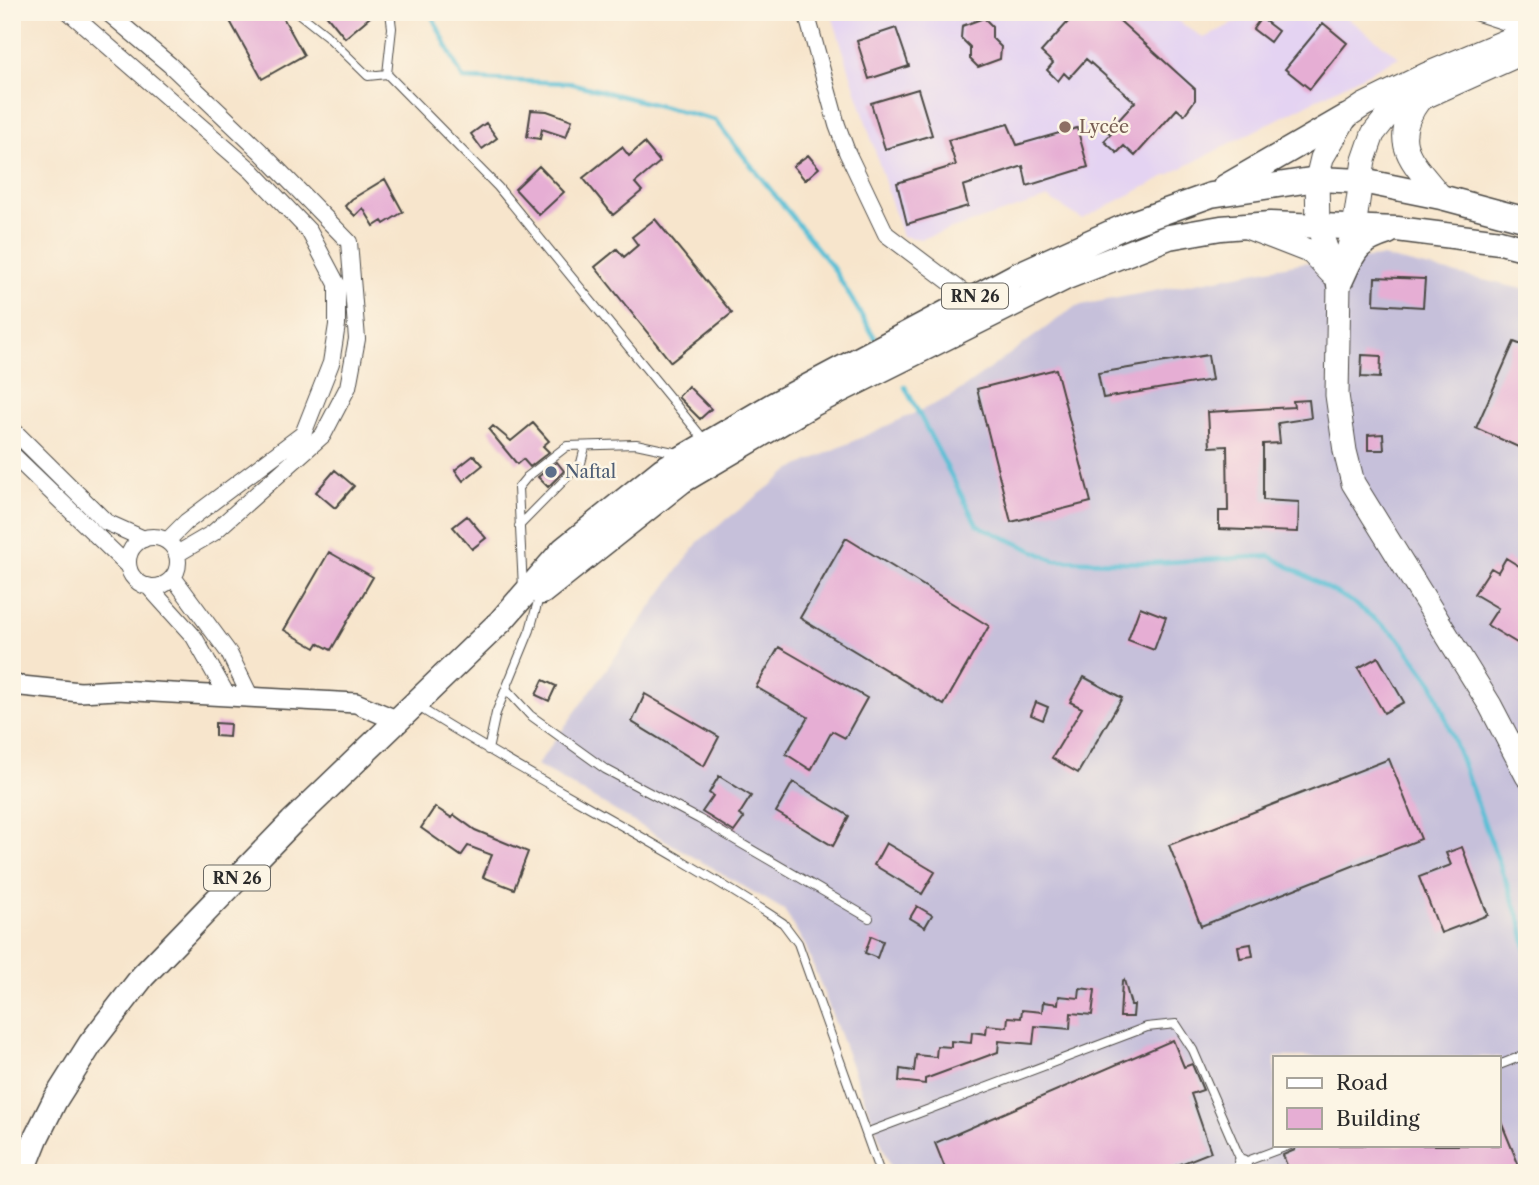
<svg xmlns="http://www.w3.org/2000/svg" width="1539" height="1185" viewBox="0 0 1539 1185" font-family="'Libre Caslon Text',serif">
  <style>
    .built { fill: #e4d3f2 }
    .industrial { fill: #c6c0da; fill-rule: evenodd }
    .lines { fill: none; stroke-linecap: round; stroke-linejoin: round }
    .stream { stroke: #58bfd6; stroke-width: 4.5 }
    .building { fill: #e6aed4 }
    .service-casing { stroke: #4a4743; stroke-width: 10 }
    .minor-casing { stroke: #4a4743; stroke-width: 18 }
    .tertiary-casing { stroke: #4a4743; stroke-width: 22 }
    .secondary-casing { stroke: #4a4743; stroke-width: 25 }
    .primary-casing { stroke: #4a4743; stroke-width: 27 }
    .service { stroke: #fff; stroke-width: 8 }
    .minor { stroke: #fff; stroke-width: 16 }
    .tertiary { stroke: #fff; stroke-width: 19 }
    .secondary { stroke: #fff; stroke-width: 23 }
    .primary { stroke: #fff; stroke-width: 24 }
    .education-dot { fill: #8d6e63; stroke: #fcf5e5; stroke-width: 2.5 }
    .service-dot { fill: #5c6f8a; stroke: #fcf5e5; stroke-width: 2.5 }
    .labels { text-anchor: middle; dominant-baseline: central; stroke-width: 5; stroke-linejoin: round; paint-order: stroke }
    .shield { fill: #fcf5e5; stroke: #6a6863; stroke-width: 2 }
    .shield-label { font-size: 16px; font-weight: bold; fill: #2b2b2b }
    .education-label { font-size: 18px; fill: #785e54; stroke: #fcf5e5; text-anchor: start }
    .service-label { font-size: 18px; fill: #4e5e75; stroke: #fcf5e5; text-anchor: start }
  </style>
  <rect width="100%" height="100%" fill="#fcf5e5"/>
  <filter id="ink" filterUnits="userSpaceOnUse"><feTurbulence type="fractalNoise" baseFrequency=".0143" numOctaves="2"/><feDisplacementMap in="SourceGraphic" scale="14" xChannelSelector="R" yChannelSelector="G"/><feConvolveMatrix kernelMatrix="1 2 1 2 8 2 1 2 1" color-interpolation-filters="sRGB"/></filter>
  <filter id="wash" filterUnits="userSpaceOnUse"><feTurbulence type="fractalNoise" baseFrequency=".00686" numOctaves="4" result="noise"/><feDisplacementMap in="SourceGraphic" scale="28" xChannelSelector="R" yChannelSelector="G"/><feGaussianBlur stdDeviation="1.57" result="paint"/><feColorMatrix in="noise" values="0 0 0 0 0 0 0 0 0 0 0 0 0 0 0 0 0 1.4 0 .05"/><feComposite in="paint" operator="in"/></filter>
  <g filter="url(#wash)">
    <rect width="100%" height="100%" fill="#f7e5cc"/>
    <path class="built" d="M831,12H1164L1204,38L1256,12H1339L1399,57L1082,219L1048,198L921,239L902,236Z"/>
    <path class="industrial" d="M1382,257L1527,290V1173H893L806,947L784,910L537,765L699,541L792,469L952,396L1076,306L1300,263ZM1275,1057H1499V1145H1275Z"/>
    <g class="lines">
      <path class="stream" d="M430,12L463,79L570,83L715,120L833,268L875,338
        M905,387L977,525L1054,560L1151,563L1270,556L1354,603L1398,637L1433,684L1521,922L1527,952"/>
    </g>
    <g id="blocks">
      <path class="building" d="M225,12H280L304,55L262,79Z
        M324,12H376L345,38Z
        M1077,12H1110L1195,89V100L1184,115L1177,109L1135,156L1124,146L1117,153L1104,141L1111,134L1108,132L1135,102L1086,59L1069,78L1064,73L1058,81L1047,70L1053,63L1041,52Z
        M984,18L992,26V38L1001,47L1000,59L978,67L970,59V47L961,38L962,26Z
        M1261,18L1278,31L1270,42L1253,29Z
        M1323,23L1347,43L1310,89L1285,69Z
        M896,28L909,66L869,79L857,41Z
        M918,89L932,135L885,149L871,103Z
        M531,110L547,111L572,120L566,137L542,129L540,139L527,137Z
        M486,123L497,138L482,149L471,134Z
        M1008,124L1017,145L1077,128L1088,167L1027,186L1023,166L963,186L968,206L907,224L897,183L956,165L948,140Z
        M644,143L660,162L635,183L642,191L613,215L583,178L622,147L629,156Z
        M808,155L819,168L805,180L793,166Z
        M539,166L564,192L539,215L515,189Z
        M385,179L403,212L384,224L382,221L374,226L363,208L355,216L345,206L352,199Z
        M655,219L732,313L671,362L595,267L617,249L624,257L638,245L632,237Z
        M1375,277L1425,279L1423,307L1374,304Z
        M1514,342L1527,347V451L1476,428Z
        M1208,355L1212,380L1103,398L1098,373Z
        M1362,355L1381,356L1380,378L1361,377Z
        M1056,369L1091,502L1011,522L977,389Z
        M688,386L711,409L700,419L678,397Z
        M1309,400L1311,418L1278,423L1280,443L1263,444V500L1299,502L1298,532L1219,529V511H1228L1227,446L1210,447L1208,412L1294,407L1293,401Z
        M533,423L549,441L543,446L549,452L530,467L523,459L517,464L489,430L493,426L511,441Z
        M1383,434L1384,450H1368V435Z
        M474,455L483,465L463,481L455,470Z
        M557,462L564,471L548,487L538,477Z
        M335,470L354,486L335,508L316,492Z
        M467,516L486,538L472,549L453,527Z
        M846,538L989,626L944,705L800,618Z
        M329,552L373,577L331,650L318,643L315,648L284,630Z
        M1506,558L1527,571V649L1487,625L1498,608L1474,594L1491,568L1498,572Z
        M1140,607L1166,617L1154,650L1128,640Z
        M779,647L867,698L845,738L832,731L811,770L786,754L808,717L756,687Z
        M1378,657L1404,702L1384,713L1358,668Z
        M1084,677L1122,698L1078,773L1052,758L1082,708L1070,702Z
        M543,680L556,686L549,701L536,695Z
        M645,694L719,737L704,766L632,722Z
        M1036,702L1048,707L1043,720L1031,715Z
        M215,723L230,724L229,737L215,736Z
        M1389,759L1421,839L1201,926L1169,845Z
        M719,776L751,796L739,815L744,818L734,832L702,812L713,796L709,793Z
        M793,782L849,816L833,846L776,812Z
        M435,807L452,818L454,815L475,830L528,852L514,889L483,877L492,855L468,846L461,856L421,828Z
        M886,843L935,872L922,894L874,865Z
        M1462,847L1488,915L1441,933L1419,877L1451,865L1446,853Z
        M917,906L932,915L925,927L910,918Z
        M871,936L883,941L877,958L865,953Z
        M1251,944L1253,956L1240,958L1238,946Z
        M1124,980L1131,1005H1134L1133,1017H1120L1122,981Z
        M1080,988L1095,990L1092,1015L1071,1013L1070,1029L1035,1026L1033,1044L999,1041L998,1052L925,1079V1084L899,1081L900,1069L914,1071L916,1055L936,1057L937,1046L951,1047V1041L971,1043L972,1032L986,1034L987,1025L1007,1027L1008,1017L1021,1018L1022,1010L1042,1012L1043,1002L1058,1004L1059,996L1079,998Z
        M1173,1040L1184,1067L1192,1064L1203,1090L1191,1094L1211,1152L1158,1173H947L935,1143Z
        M1499,1117L1522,1173H1290L1283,1155L1295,1150L1296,1145H1499Z"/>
    </g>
  </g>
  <g filter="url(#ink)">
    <use href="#blocks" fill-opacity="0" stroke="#4a4743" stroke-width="2"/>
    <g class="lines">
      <defs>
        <path id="service" d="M297,12L326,35L368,76L387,74
          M387,74L498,187L706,442
          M387,74L392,28L390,12
          M519,526L581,463L585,447
          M523,588L518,488L527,477L567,446L636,444L678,453
          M506,689L530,715L605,769L699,819L869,918
          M417,706C537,782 665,845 783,923L798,943L880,1173
          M488,750L496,713L530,630L540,594
          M1499,1065L1527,1054
          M866,1133L1147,1027L1176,1024L1193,1050L1242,1163L1290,1145"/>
        <path id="minor" d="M69,12L252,171L309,231L337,284V325L331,363L303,434L186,522L167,541
          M107,12L170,65L260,151L349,242L357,339L348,387L323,435L213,533L177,554
          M806,12L837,125L847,152L886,234L971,298
          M1475,12L1527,29
          M12,429L106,522L144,539
          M12,454L128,566
          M128 562a25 25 0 1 1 50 0a25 25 0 1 1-50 0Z
          M173,577L229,653L251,698
          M148,586L194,637L228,697
          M1242,1163L1245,1173"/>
        <path id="tertiary" d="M12,685L80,692L117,690L356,703L398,721"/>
        <path id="secondary" d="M1425,97L1392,110L1373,134L1364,160L1354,228L1339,284L1337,395L1345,451L1353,483L1490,705L1527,776
          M1441,197C1413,162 1387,143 1420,99L1527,51
          M1244,226L1311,252L1331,273
          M1339,284L1318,226L1317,179L1322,158L1346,117L1364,105L1427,74L1527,32"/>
        <path id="primary" d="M1225,187L1346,117
          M1339,284C1354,253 1353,243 1388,232
          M542,592L682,481L813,404L1067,277L1169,237L1221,228L1270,224L1397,229L1500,242L1527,249
          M22,1173L36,1138L55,1100L91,1043L143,976L292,822L501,621L564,549L662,470L773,405L1017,275L1130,224L1211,195L1317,179L1362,181L1441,197L1527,220"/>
      </defs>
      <use href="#service" class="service-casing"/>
      <use href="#minor" class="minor-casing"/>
      <use href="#tertiary" class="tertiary-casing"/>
      <use href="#secondary" class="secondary-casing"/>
      <use href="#primary" class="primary-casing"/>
      <use href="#service" class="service"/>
      <use href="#minor" class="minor"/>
      <use href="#tertiary" class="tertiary"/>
      <use href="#secondary" class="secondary"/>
      <use href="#primary" class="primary"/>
    </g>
  </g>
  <circle class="education-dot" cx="1065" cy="127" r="7"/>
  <circle class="service-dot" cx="551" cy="472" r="7"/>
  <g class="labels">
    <g class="shield">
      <rect x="942" y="283.5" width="66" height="25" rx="5"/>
      <rect x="204" y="865.5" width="66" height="25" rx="5"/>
    </g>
    <g class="shield-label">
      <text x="975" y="296">RN 26</text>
      <text x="237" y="878">RN 26</text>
    </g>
    <g class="education-label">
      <text x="1079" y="127">Lycée</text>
    </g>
    <g class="service-label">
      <text x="565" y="472">Naftal</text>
    </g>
  </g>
  <rect width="1539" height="1185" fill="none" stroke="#fcf5e5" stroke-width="42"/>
  <rect x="1273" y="1056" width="228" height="91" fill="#fcf5e5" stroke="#a8a49b" stroke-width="2"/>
  <rect x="1287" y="1078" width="35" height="10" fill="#ffffff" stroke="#a8a49b" stroke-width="2"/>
  <text x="1336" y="1090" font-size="21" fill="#2b2b2b">Road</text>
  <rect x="1287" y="1108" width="35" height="21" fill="#e6aed4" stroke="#a8a49b" stroke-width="2"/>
  <text x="1336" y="1126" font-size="21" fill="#2b2b2b">Building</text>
</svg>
